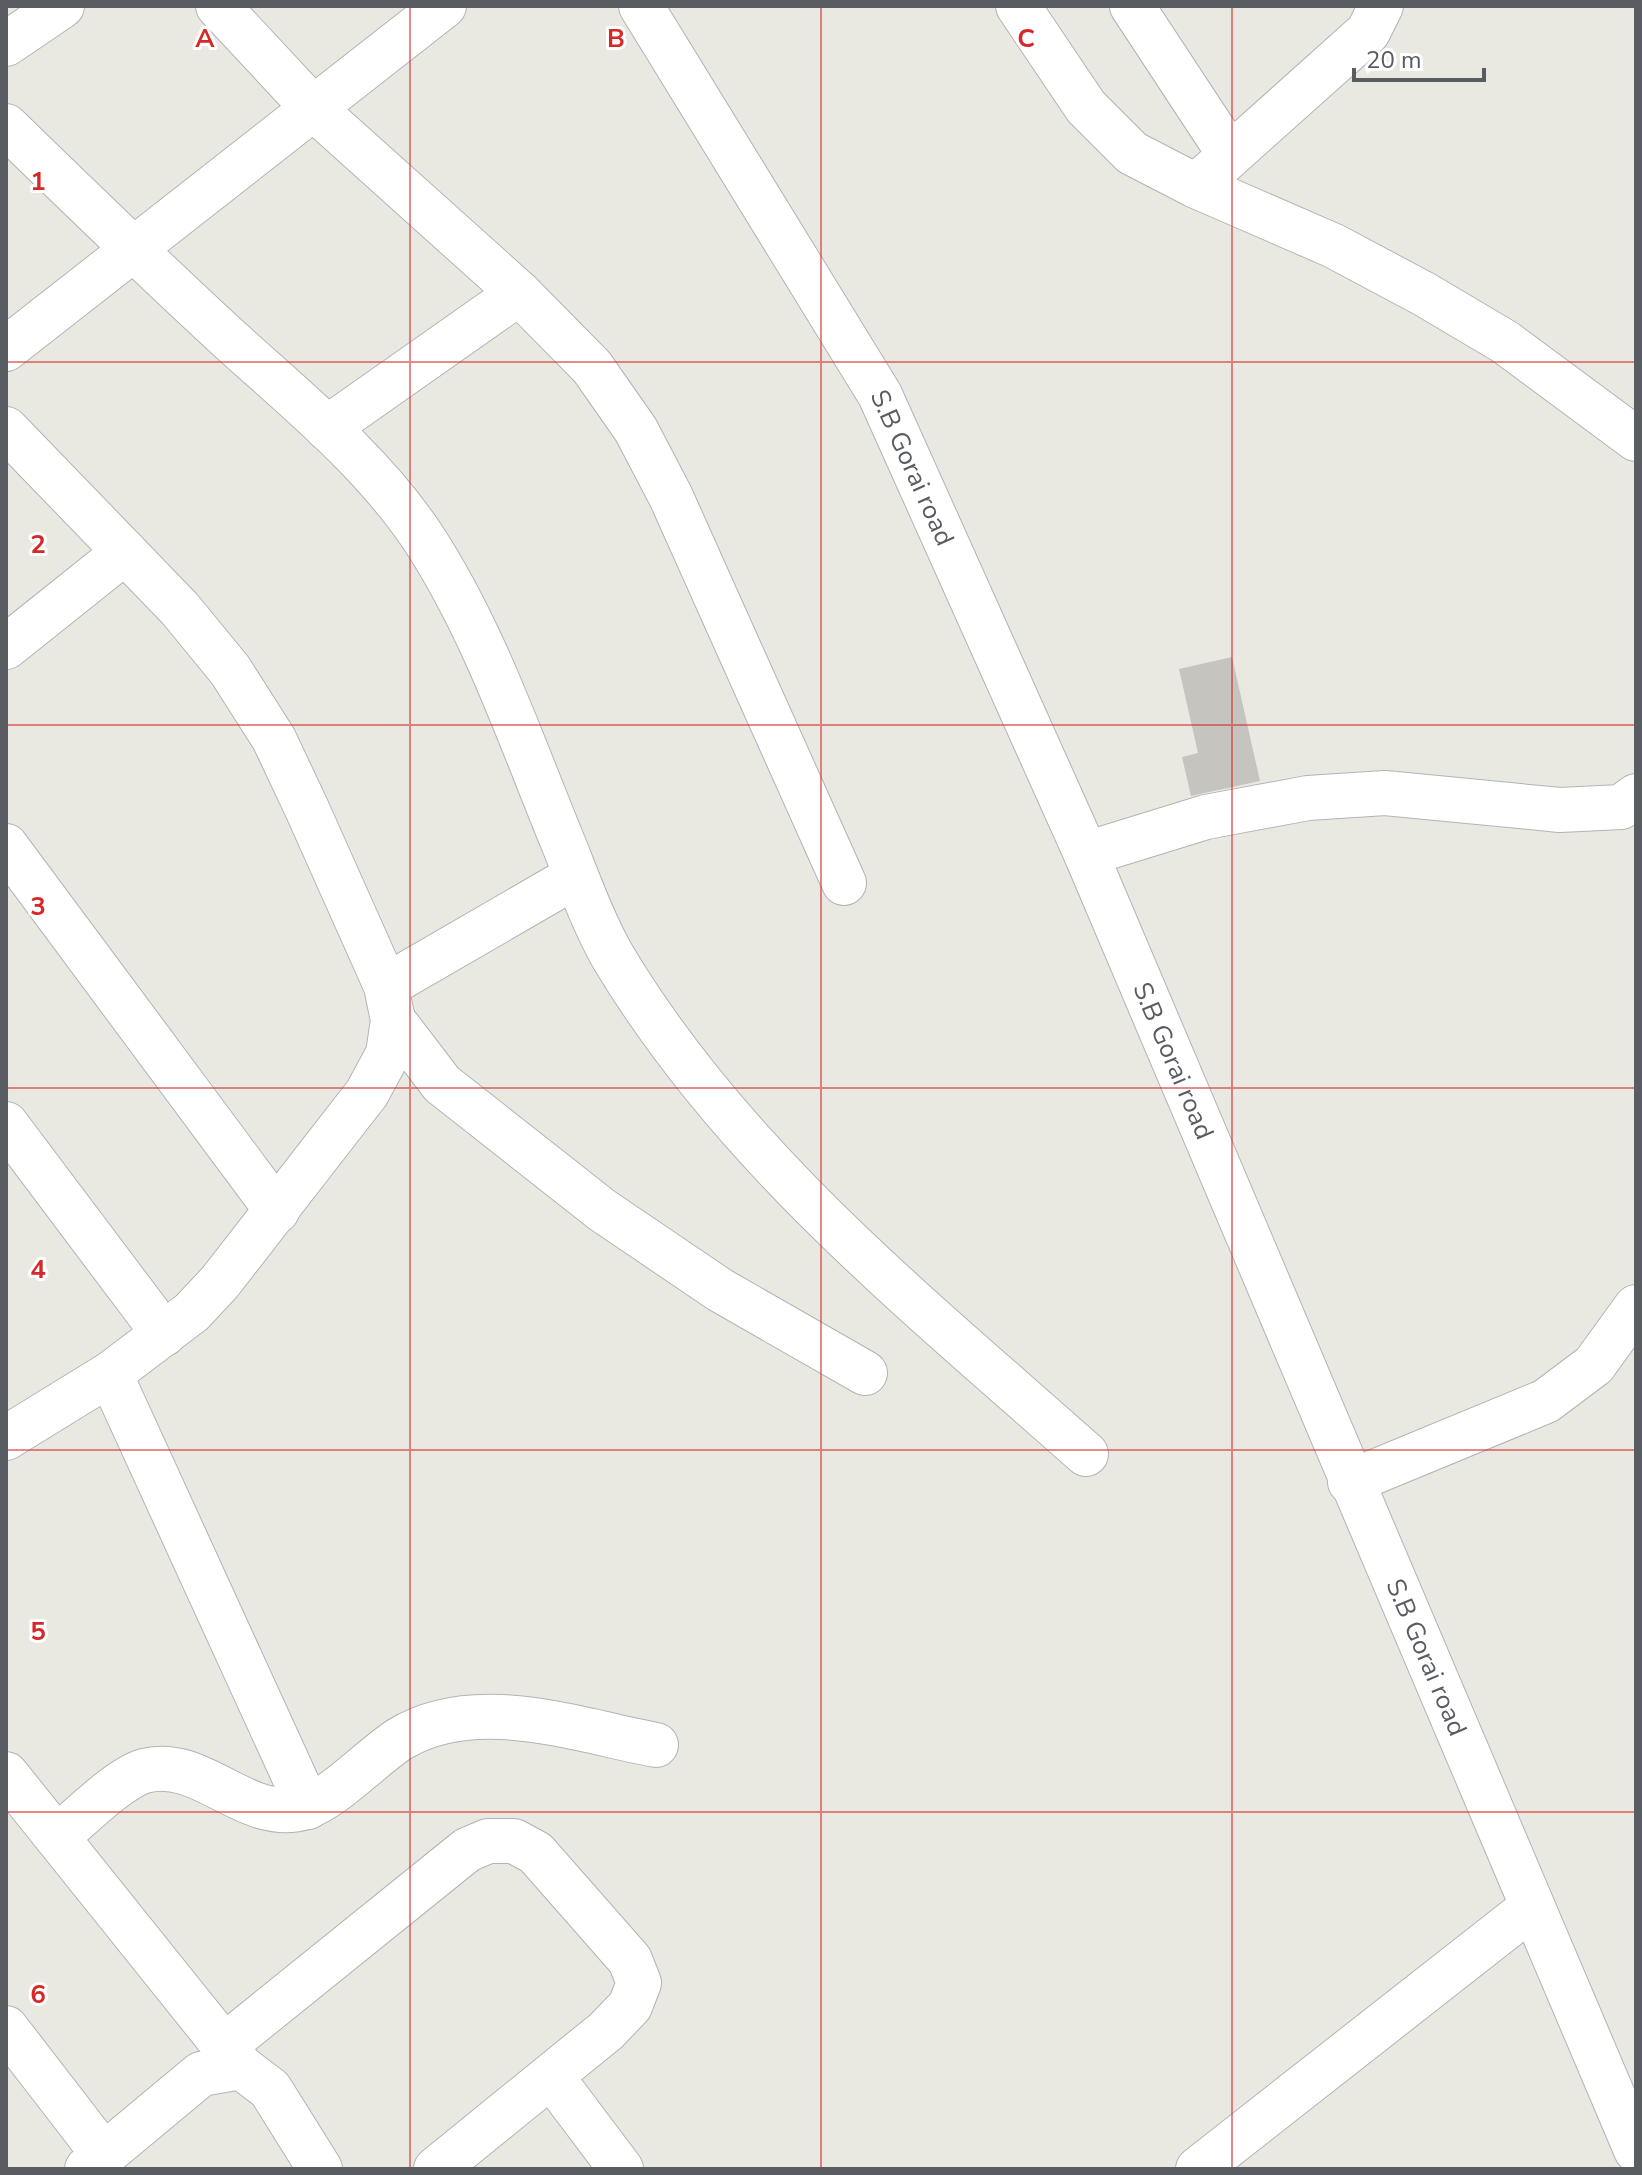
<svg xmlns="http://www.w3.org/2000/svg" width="1642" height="2175" viewBox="0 0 1642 2175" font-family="'Nunito Sans',sans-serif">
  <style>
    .building { fill: #c6c4be }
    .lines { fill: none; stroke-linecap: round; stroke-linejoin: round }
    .minor-casing { stroke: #b1b3b7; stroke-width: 46 }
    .minor { stroke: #fff; stroke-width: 44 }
    .grid { fill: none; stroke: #d62828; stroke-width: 2; stroke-opacity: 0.55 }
    .labels { text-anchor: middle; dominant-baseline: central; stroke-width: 6; stroke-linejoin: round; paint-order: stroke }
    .street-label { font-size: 26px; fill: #595c60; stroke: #fff }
    .grid-label { font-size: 26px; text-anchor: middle; font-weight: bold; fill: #d62828; stroke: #fff; stroke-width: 6; stroke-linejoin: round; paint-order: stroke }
  </style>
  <rect width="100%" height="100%" fill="#eae9e1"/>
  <path class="building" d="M1232,657L1260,781L1191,796L1182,757L1198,753L1179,669Z"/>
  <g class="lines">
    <defs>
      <g id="minor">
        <path d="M218,6L313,108L519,293L592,367L636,430L671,497L844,883"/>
        <path id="s1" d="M641,6L880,395L1086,854L1636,2150"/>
        <path d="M1018,6L1086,107L1132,153L1196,186L1334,246L1424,294L1505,342L1636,439"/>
        <path d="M1132,6L1230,155"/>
        <path d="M6,44L62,6"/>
        <path d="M6,126C79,197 152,268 227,337C295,399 370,459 422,536C484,630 521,741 564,845C579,882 593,922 613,957C732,1156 915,1302 1086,1454"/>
        <path d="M1196,186L1368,32L1381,6"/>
        <path d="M6,349L444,6"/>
        <path d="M327,428L519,293"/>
        <path d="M6,429L180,609L230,670L274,739L307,809L386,986L393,1020L388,1054L367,1093L220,1282L192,1312L110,1374L6,1438"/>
        <path d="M6,647L125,552"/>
        <path d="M6,846L277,1211"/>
        <path d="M1086,854L1206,817L1308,798L1385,793L1560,810L1621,807L1636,796"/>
        <path d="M386,986L576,876"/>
        <path d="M393,1020L442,1084L602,1210L720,1290L865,1373"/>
        <path d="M6,1124L164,1334"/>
        <path d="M110,1374L308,1807"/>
        <path d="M1350,1482L1546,1401L1594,1365L1636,1307"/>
        <path d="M6,1774L241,2067"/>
        <path d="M57,1837C79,1819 118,1779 144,1771C202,1755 247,1826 306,1807C334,1798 373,1756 400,1739C475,1693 577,1730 656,1745"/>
        <path d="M6,2028L104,2155"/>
        <path d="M224,2046L467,1850L488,1841H514L536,1853L630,1960L639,1983L630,2006L606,2031L436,2169"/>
        <path d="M551,2076L621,2169"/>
        <path d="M87,2169L201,2074L241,2067L270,2089L320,2169"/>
        <path d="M1198,2169L1532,1907"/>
      </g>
    </defs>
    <use href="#minor" class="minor-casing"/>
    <use href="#minor" class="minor"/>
  </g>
  <path class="grid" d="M410,6V2169M821,6V2169M1232,6V2169M6,362H1636M6,725H1636M6,1088H1636M6,1450H1636M6,1812H1636"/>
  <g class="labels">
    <g class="street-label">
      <text stroke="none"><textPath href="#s1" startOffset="536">S.B Gorai road</textPath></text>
      <text stroke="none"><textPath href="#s1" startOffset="1184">S.B Gorai road</textPath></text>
      <text stroke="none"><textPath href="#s1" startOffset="1832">S.B Gorai road</textPath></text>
    </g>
  </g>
  <g class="grid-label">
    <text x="205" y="47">A</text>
    <text x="616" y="47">B</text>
    <text x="1026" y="47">C</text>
    <text x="38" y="190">1</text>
    <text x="38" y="553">2</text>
    <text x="38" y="915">3</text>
    <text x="38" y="1278">4</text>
    <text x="38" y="1640">5</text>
    <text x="38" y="2003">6</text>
  </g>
  <rect width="1642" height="2175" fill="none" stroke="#595c60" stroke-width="16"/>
  <path d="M1354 68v12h130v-12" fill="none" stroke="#595c60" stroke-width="4"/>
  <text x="1366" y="68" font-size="24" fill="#595c60" stroke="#ffffff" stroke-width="6" paint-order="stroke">20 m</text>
</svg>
